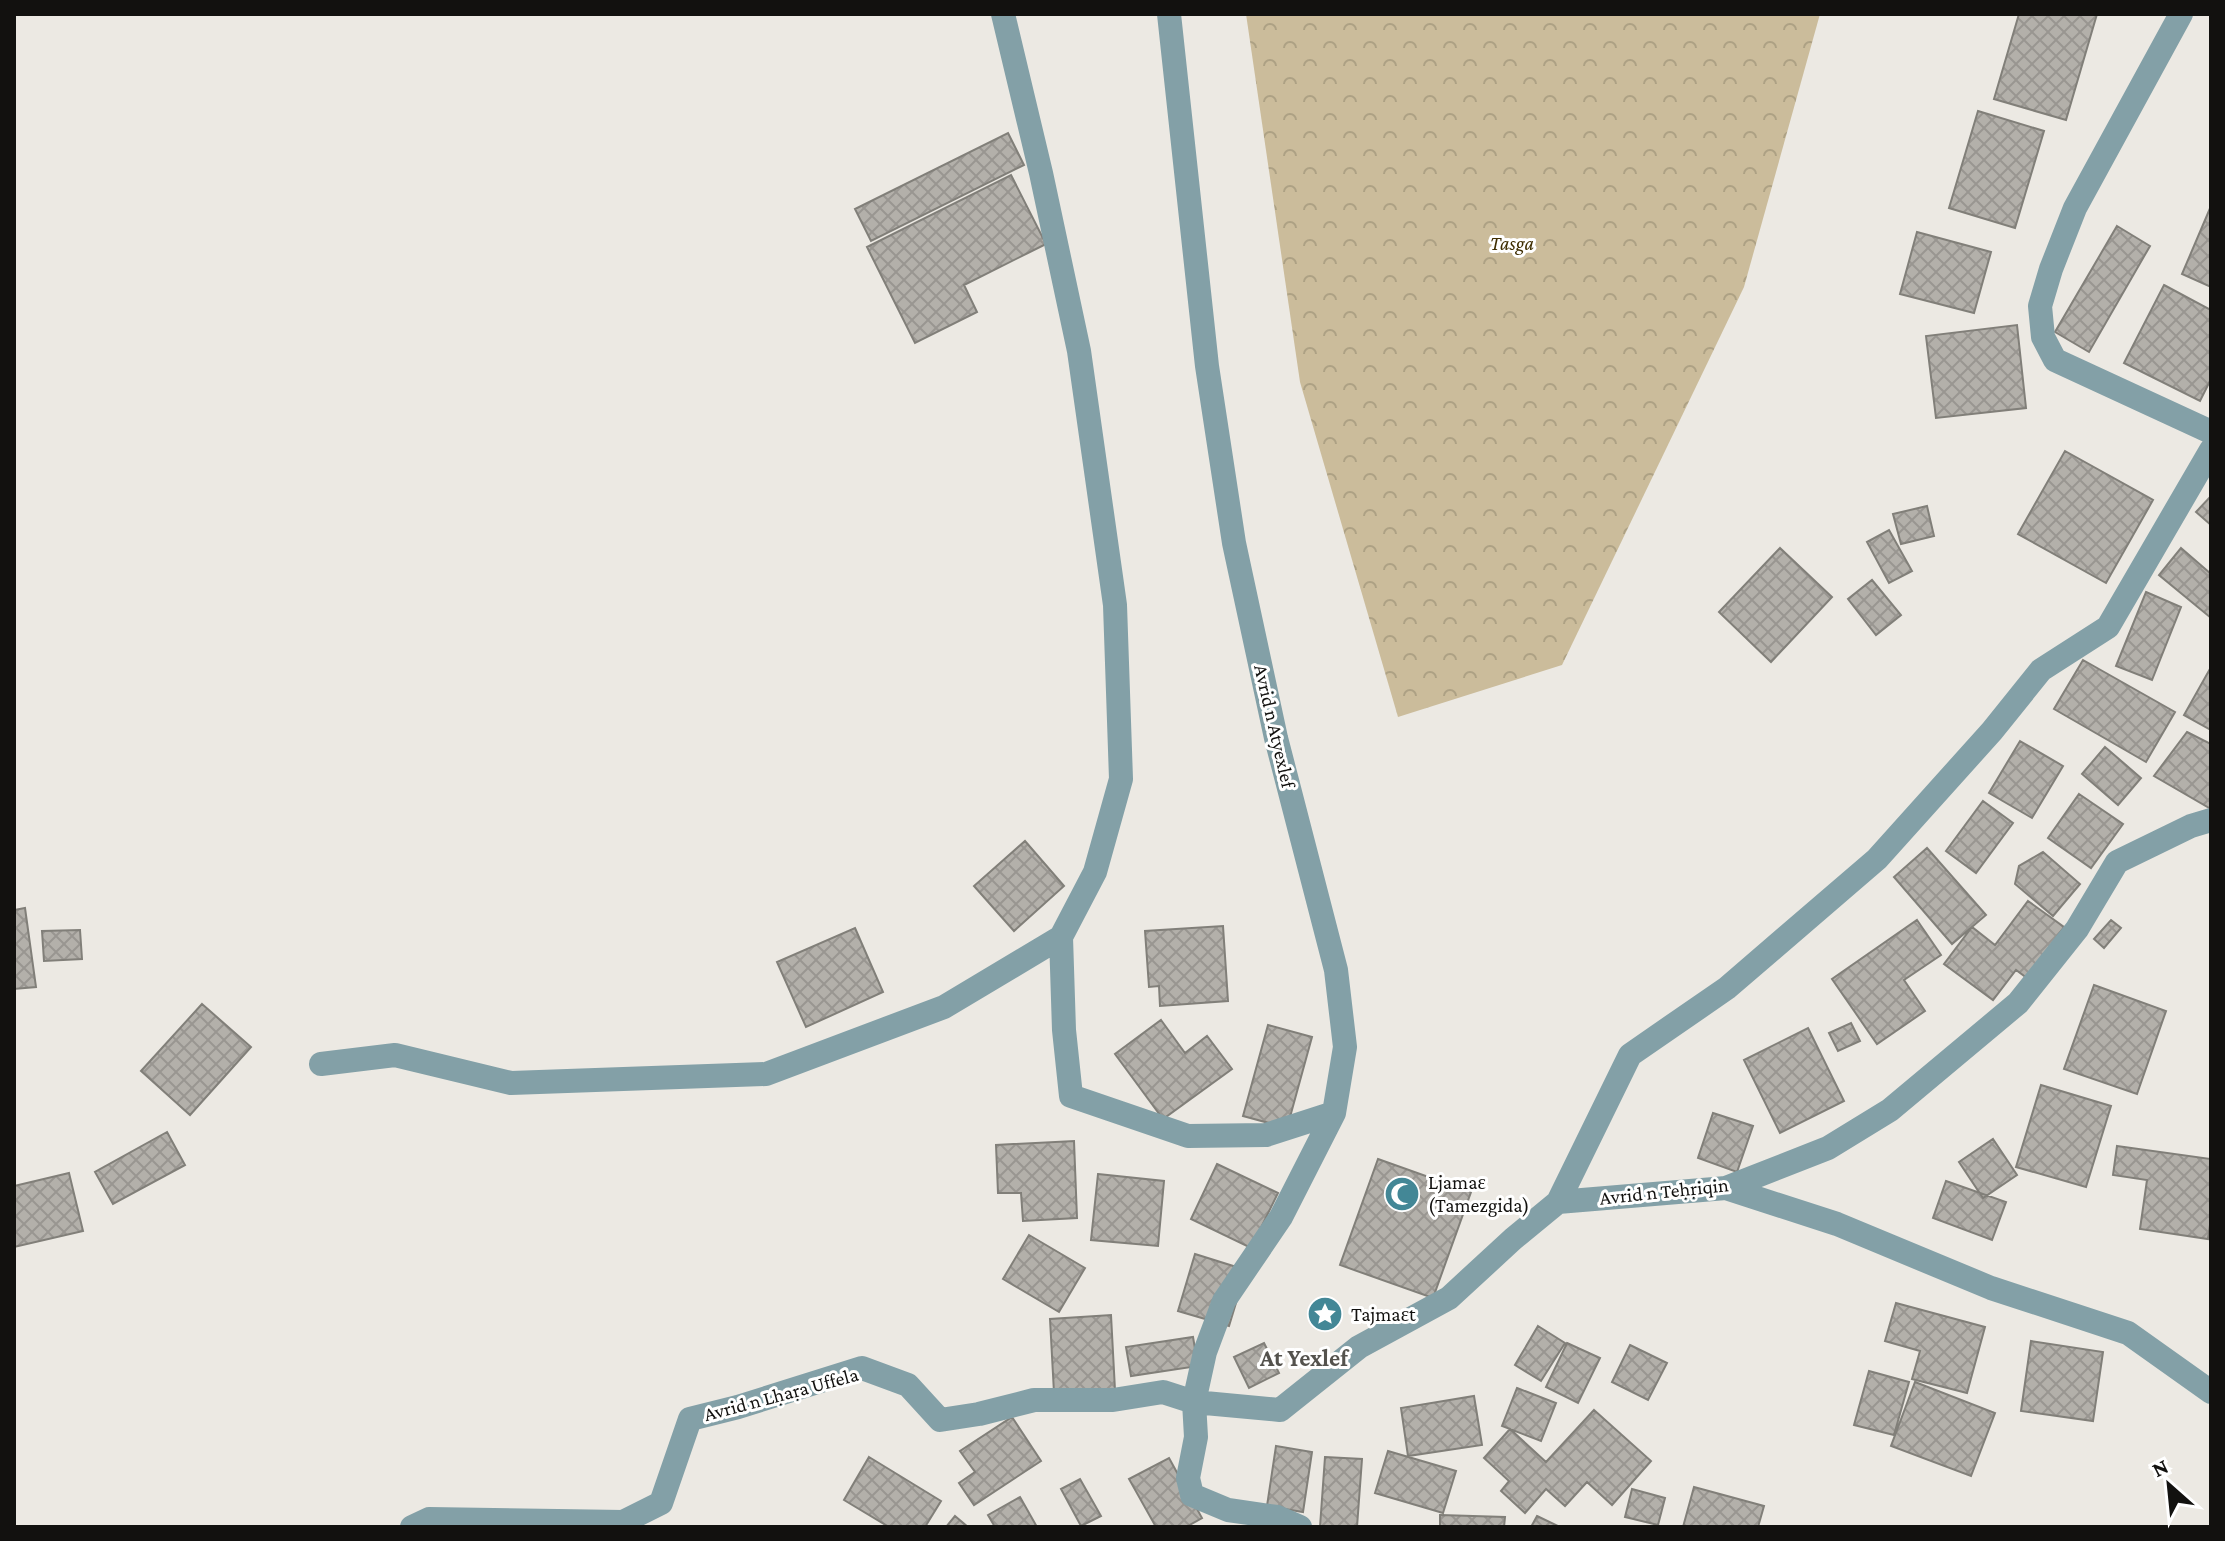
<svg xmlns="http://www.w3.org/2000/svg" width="2225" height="1541" viewBox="0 0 2225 1541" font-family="'Crimson Pro',serif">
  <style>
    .forest { fill: url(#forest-crowns) }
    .building { fill: url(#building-cross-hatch); stroke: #817f79; stroke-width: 2 }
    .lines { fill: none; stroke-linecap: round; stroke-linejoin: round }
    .minor { stroke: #83a0a7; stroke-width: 24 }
    .labels { text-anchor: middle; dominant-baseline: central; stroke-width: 6; stroke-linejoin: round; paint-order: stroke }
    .park-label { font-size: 20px; font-style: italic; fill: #3e2d00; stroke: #fff }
    .street-label { font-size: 20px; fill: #12110f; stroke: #fff }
    .poi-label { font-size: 20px; fill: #12110f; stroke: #fff; text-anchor: start }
    .quarter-label { font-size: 24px; font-weight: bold; fill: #54524d; stroke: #fff }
  </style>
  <defs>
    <pattern id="forest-crowns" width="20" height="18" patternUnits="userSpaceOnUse" patternTransform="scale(2)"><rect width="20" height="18" fill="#cbbc9b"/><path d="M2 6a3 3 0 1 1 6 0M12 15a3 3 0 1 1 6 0" fill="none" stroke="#ada184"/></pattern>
    <pattern id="building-cross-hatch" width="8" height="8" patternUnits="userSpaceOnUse" patternTransform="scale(2)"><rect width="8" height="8" fill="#b3b0aa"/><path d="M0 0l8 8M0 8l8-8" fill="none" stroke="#999691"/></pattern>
  </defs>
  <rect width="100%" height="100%" fill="#ece9e3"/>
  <path class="forest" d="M1246,14H1820L1744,287L1562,665L1398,717L1300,382Z"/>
  <path class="building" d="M2019,14H2097L2066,120L1994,99Z
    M1978,111L2044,131L2015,228L1949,208Z
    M1008,133L1024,165L871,241L855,209Z
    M1011,175L1046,244L964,285L977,312L915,343L867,247Z
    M2211,206V287L2182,274Z
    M2117,226L2150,246L2089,352L2055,332Z
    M1917,232L1991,252L1974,313L1900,294Z
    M2164,285L2211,310V379L2200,401L2124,363Z
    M2017,325L2026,408L1936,418L1926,336Z
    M2065,451L2153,500L2106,583L2018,534Z
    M2211,496V525L2196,512Z
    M1927,506L1934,536L1901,544L1893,514Z
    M1889,530L1912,571L1889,583L1867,542Z
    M1780,548L1832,597L1771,662L1719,612Z
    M2181,548L2211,574V618L2159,575Z
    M1872,580L1901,615L1876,635L1848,599Z
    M2146,592L2181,607L2152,680L2116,666Z
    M2083,660L2175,712L2146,762L2054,709Z
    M2211,667V730L2184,715Z
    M2187,732L2211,744V809L2154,776Z
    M2020,741L2063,766L2032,818L1989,793Z
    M2105,747L2141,778L2118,805L2082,774Z
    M2079,794L2123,824L2091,868L2048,838Z
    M1983,801L2013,823L1976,873L1946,851Z
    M1025,841L1064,886L1014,931L974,886Z
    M1927,848L1986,915L1952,944L1894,877Z
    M2043,852L2080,884L2053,916L2015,884L2019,866Z
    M2028,901L2064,927L2027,978L2016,970L1993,1000L1944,964L1972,927L1995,945Z
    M25,908L36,987L14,989V910Z
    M1917,920L1941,955L1904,980L1925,1011L1877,1044L1832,979Z
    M2111,920L2121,928L2104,948L2094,939Z
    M1223,926L1228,1001L1160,1006L1159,986L1149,987L1145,931Z
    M855,928L883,992L806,1027L777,962Z
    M80,930L82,959L44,961L42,931Z
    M2094,985L2166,1011L2137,1094L2064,1069Z
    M202,1004L251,1047L190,1115L141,1071Z
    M1161,1020L1185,1053L1207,1036L1232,1069L1163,1119L1115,1054Z
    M1851,1023L1860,1041L1838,1051L1829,1033Z
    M1268,1025L1312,1037L1287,1128L1243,1116Z
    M1808,1028L1844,1101L1780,1133L1744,1060Z
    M2041,1085L2111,1106L2086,1187L2016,1167Z
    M1713,1113L1753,1126L1737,1172L1698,1158Z
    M167,1132L185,1165L113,1204L95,1172Z
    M1993,1139L2017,1175L1983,1198L1959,1162Z
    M1074,1141L1077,1218L1023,1221L1021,1193H998L996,1145Z
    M2117,1146L2211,1159V1218L2208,1239L2140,1229L2147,1180L2113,1175Z
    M1378,1159L1471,1192L1433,1298L1340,1265Z
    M1217,1164L1278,1193L1251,1248L1191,1219Z
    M69,1173L83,1231L14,1247V1186Z
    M1098,1174L1164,1181L1158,1246L1091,1240Z
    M1946,1181L2006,1202L1992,1240L1933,1218Z
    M1029,1235L1085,1268L1059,1312L1003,1279Z
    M1195,1254L1246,1270L1229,1326L1178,1311Z
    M1896,1303L1985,1327L1967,1393L1912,1379L1920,1351L1885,1341Z
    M1111,1315L1115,1390L1054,1393L1050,1319Z
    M1538,1326L1565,1343L1541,1381L1515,1365Z
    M1193,1337L1198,1366L1131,1376L1126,1347Z
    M2031,1341L2103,1352L2093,1421L2021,1411Z
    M1264,1343L1279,1373L1249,1388L1234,1357Z
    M1567,1343L1600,1358L1578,1403L1546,1387Z
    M1630,1345L1667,1363L1648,1400L1612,1382Z
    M1869,1371L1909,1382L1894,1435L1854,1425Z
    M1915,1382L1995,1413L1971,1476L1891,1446Z
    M1517,1388L1556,1403L1541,1441L1502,1426Z
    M1474,1396L1482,1445L1408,1456L1401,1408Z
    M1594,1410L1651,1461L1612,1505L1587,1482L1565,1506L1546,1489L1525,1513L1501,1491L1509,1481L1484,1458L1510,1429L1546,1462Z
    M1012,1417L1041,1461L974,1505L959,1483L975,1472L960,1451Z
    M1276,1446L1312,1452L1303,1512L1267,1506Z
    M1388,1451L1456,1471L1443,1513L1375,1493Z
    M869,1457L941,1501L925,1527H889L844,1500Z
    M1325,1457L1362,1459L1357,1527H1320Z
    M1169,1458L1202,1518L1186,1527H1156L1129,1479Z
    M1080,1479L1101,1516L1081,1526L1061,1489Z
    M1694,1487L1764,1506L1758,1527H1683Z
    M1632,1489L1665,1498L1658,1525L1625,1517Z
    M1020,1497L1037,1527H995L988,1515Z
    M1440,1515L1505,1517L1504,1527H1440Z
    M955,1516L968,1527H946Z
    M1537,1516L1560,1527H1531Z"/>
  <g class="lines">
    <path class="minor" d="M1169,14L1207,366L1234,543L1276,738L1336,970L1345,1047L1334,1113L1281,1217L1224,1301L1205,1352L1194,1402L1196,1437L1188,1478L1192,1495L1228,1510L1277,1517L1300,1527
      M2181,14L2075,208L2051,269L2040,306L2043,337L2055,360L2211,432
      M1061,937L1064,1030L1071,1096L1188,1136L1266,1135L1334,1113
      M321,1064L395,1055L511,1083L766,1074L944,1007L1061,937L1095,872L1121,779L1115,605L1079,351L1041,173L1003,14
      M1726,1188L1837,1224L1991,1288L2128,1333L2211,1392
      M1558,1202L1630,1055L1727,988L1877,859L1992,731L2041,670L2108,627L2211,450
      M412,1527L429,1519L623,1522L661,1503L690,1419L738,1407L862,1368L908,1385L940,1420L979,1414L1034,1400H1113L1163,1392L1194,1402L1280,1410L1359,1347L1449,1298L1513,1239L1558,1202L1726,1188L1828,1148L1890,1110L2018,1003L2077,929L2117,862L2191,826L2211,820"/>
  </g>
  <defs>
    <symbol id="mosque-disc" viewBox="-11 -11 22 22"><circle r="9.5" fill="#438796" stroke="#fff"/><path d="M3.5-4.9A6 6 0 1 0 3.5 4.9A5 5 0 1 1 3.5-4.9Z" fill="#fff"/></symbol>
    <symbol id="sight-disc" viewBox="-11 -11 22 22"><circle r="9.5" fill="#438796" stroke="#fff"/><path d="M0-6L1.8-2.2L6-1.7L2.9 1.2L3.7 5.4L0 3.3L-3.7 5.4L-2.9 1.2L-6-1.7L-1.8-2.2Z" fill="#fff"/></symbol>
  </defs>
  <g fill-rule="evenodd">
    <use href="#mosque-disc" x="1382" y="1174" width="40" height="40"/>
    <use href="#sight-disc" x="1305" y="1294" width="40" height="40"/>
  </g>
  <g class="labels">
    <g class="park-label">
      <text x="1512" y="243">Tasga</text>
    </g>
    <g class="street-label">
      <text transform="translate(1275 726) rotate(77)">Avrid n Atyexlef</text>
      <text transform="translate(1664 1191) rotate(-6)">Avrid n Teḥṛiqin</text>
      <text transform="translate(781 1394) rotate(-15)">Avrid n Lḥaṛa Uffela</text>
    </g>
    <g class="poi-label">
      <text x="1428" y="1182">Ljamaɛ<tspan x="1428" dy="23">(Tamezgida)</tspan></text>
      <text x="1351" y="1314">Tajmaɛt</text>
    </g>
    <g class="quarter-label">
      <text x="1304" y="1357">At Yexlef</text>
    </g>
  </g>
  <rect width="2225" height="1541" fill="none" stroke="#12110f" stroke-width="32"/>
  <g transform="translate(2169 1485) rotate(333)" stroke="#ffffff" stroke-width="6" paint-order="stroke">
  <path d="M0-6L14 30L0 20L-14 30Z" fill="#12110f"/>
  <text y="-12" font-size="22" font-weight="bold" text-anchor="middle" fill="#12110f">N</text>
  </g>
</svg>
